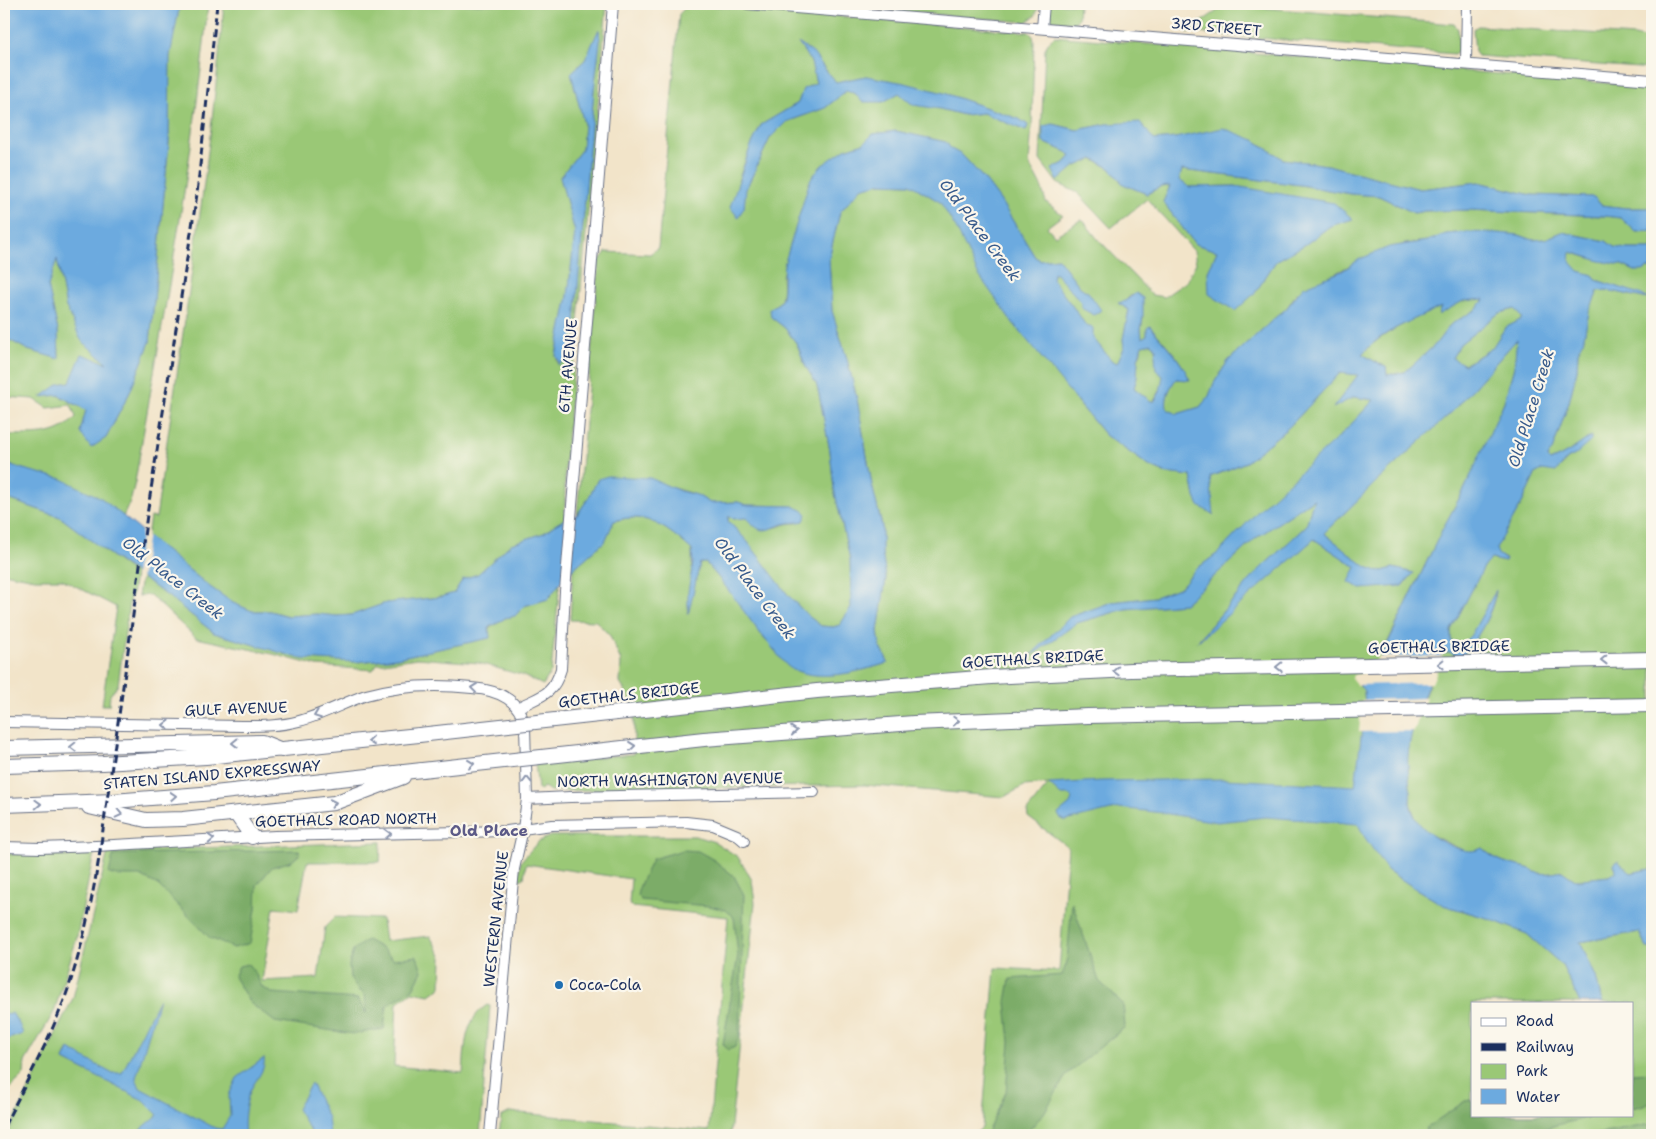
<svg xmlns="http://www.w3.org/2000/svg" width="1656" height="1139" viewBox="0 0 1656 1139" font-family="'Shantell Sans',sans-serif">
  <style>
    .green { fill: #9ac876; stroke: #5a7c6a; fill-rule: evenodd }
    .forest { fill: #7bac67; stroke: #4b6e62 }
    .water { fill: #6caadf; stroke: #446c9e; fill-rule: evenodd }
    .pier { fill: #f2e4c9 }
    .lines { fill: none; stroke-linecap: round; stroke-linejoin: round }
    .minor-casing { stroke: #666e83; stroke-width: 12 }
    .highway-casing { stroke: #666e83; stroke-width: 16 }
    .minor { stroke: #fff; stroke-width: 10 }
    .highway { stroke: #fff; stroke-width: 14 }
    .rail { stroke: #1b2f5e; stroke-width: 3; stroke-dasharray: 8 4; stroke-linecap: butt }
    .highway-bridge-casing { stroke: #666e83; stroke-width: 16; stroke-linecap: butt }
    .highway-bridge { stroke: #fff; stroke-width: 14 }
    .oneway { stroke: #8d97ae }
    .poi-dot { fill: #1f6fb2; stroke: #fbf7ec; stroke-width: 2 }
    .labels { text-anchor: middle; dominant-baseline: central; stroke-width: 4.5; stroke-linejoin: round; paint-order: stroke }
    .street-label { font-size: 15px; fill: #1b2f5e; stroke: #fbf7ec }
    .poi-label { font-size: 15px; fill: #1b2f5e; stroke: #fbf7ec; text-anchor: start }
    .water-label { font-size: 16px; font-style: italic; fill: #375a8b; stroke: #fbf7ec }
    .neighbourhood-label { font-size: 16px; font-weight: bold; fill: #5c5a87; stroke: #fbf7ec }
  </style>
  <rect width="100%" height="100%" fill="#fbf7ec"/>
  <filter id="ink" filterUnits="userSpaceOnUse"><feTurbulence type="fractalNoise" baseFrequency=".02" numOctaves="2"/><feDisplacementMap in="SourceGraphic" scale="10" xChannelSelector="R" yChannelSelector="G"/><feConvolveMatrix kernelMatrix="1 2 1 2 8 2 1 2 1" color-interpolation-filters="sRGB"/></filter>
  <filter id="wash" filterUnits="userSpaceOnUse"><feTurbulence type="fractalNoise" baseFrequency=".0096" numOctaves="4" result="noise"/><feDisplacementMap in="SourceGraphic" scale="20" xChannelSelector="R" yChannelSelector="G"/><feGaussianBlur stdDeviation="1.12" result="paint"/><feColorMatrix in="noise" values="0 0 0 0 0 0 0 0 0 0 0 0 0 0 0 0 0 1.4 0 .05"/><feComposite in="paint" operator="in"/></filter>
  <g filter="url(#wash)">
    <rect width="100%" height="100%" fill="#f2e4c9"/>
    <path class="green" d="M180,4H208C193,164 162,323 135,482L131,499L123,517L101,498L15,466L4,464V435C31,434 56,439 76,417L71,405L48,408L34,399L4,397V337L28,350L59,358L58,331L48,286L57,257L66,307L109,364L70,382L59,384L58,395L86,410L80,432L106,438L130,392L150,342L169,142V56Z
      M224,4H607L565,463V519L553,526L544,533L511,544L478,574L463,579L454,593L441,597L386,603L352,615L337,616L317,614L288,616L270,611H252L233,603L210,587L147,536L150,517L156,518C180,347 209,176 224,4ZM599,30L600,42L594,90L575,322L569,357L558,364L556,355L568,296L575,232L560,177L582,149L584,124L571,73L585,60Z
      M689,4L1029,32L1033,36L1034,41L1032,125L1029,164L1041,186L1046,202L1063,215L1047,227L1055,236L1082,219L1096,237L1152,295L1164,297L1186,282L1196,263L1194,251L1147,199L1111,228L1078,193L1057,183L1040,160L1045,49L1047,45L1054,36L1652,87V208H1626L1601,205L1594,197L1531,195L1479,182L1420,189L1327,165L1283,159L1254,140L1175,138L1154,140L1107,124L1077,130L1053,124L1043,142L1067,152L1071,156L1066,162L1055,167H1074L1092,159L1110,168L1123,184L1147,194L1160,187L1170,186L1163,202L1195,244L1217,251L1208,272L1255,293L1276,261L1306,244L1330,226L1352,219L1235,186L1189,187L1179,180L1182,170L1300,185L1351,194L1379,196L1414,213L1425,211L1469,210L1621,217L1636,232L1652,231V249H1626L1614,247L1606,241L1562,232L1545,239L1533,240L1519,235L1468,232L1446,234L1427,241L1404,244L1360,259L1351,265L1296,294L1286,309L1277,316L1228,361L1214,383L1209,396L1200,407L1177,414L1167,409C1165,397 1169,389 1176,379L1189,380C1182,359 1164,343 1150,326L1143,345L1152,343C1160,352 1165,371 1163,383C1161,390 1157,396 1153,402L1149,400L1134,388L1137,376L1138,359L1141,352V330L1143,317L1131,295L1125,301L1119,304L1129,309L1123,339L1124,348L1117,363L1112,361L1093,338L1079,315L1052,279L1053,274L1056,273L1081,302L1089,293L1080,287L1058,258L1040,260L1035,257L1000,200L985,180L962,155L951,149L946,142L896,131L873,134L864,143L845,149L810,180L782,276C783,286 783,293 780,302L775,305L771,317L785,328L797,344L806,367L816,383L819,394L830,451L834,489L850,559L852,607L840,625L833,627L821,626L807,615L788,595L747,541L728,521L729,516L734,519L746,517C751,524 764,530 773,528C783,526 785,523 797,523L793,506L747,505L738,502L710,503L697,495L670,487L598,479L589,497L577,515L599,261L606,252L650,254L658,248L679,14ZM799,44C815,51 824,69 836,82L866,76L944,93L1019,119L1028,125L1026,131L983,113L964,115L940,109L899,93L883,102L846,91L825,108L786,122L770,138L746,189L738,181L750,148L761,125L798,103L803,89L816,83L811,62Z
      M809,4H1040L1035,16L1026,22Z
      M1050,4H1079L1078,19L1074,23L1051,20L1048,16Z
      M1242,6L1454,24L1458,29L1459,50L1454,54L1186,32L1220,9Z
      M1478,26L1635,36L1652,40V69L1478,56L1475,52L1473,29Z
      M880,183L910,184L940,202L1074,398L1105,435L1149,466L1165,473L1191,476L1195,497L1213,514L1210,477L1246,462L1289,427L1340,373L1359,374L1334,407L1354,397L1374,400L1340,436L1218,553L1195,570L1181,587L1155,597L1112,602L1070,617L1032,655L1077,623L1125,609L1184,604L1256,538L1314,499L1306,526L1259,570L1199,639L1314,539L1356,567L1402,586L1414,573L1393,568L1379,572L1365,566L1324,533L1376,482L1454,410L1518,338L1514,367L1504,402L1483,450L1465,488L1443,528L1364,691L1365,705L1356,786L1387,870L1413,887L1443,905L1487,918L1527,934L1562,965L1580,1003H1472V1115H1632V1003H1602L1596,977L1580,942L1639,932L1647,948H1652V1135H973L982,1128L995,968L1059,971L1068,847L1028,817L1027,811L1049,784L1024,786L1004,797L864,785L550,791L546,788L543,787L541,790L538,789L535,763L634,754V706L620,683L621,661L610,636L596,621L570,620L573,569L605,541L614,521C619,520 625,518 630,518C654,516 675,535 692,550C693,571 688,591 688,612L700,563H706L729,590L765,640L863,670L888,663L885,655L880,647L878,631L886,578L882,552V526L872,485L857,399L847,359L832,311L829,258L840,212L861,188Z
      M1571,252L1586,257L1622,265L1635,271L1648,268L1652,269V869L1644,870L1631,873L1615,872L1609,876L1575,880L1562,871C1554,873 1544,875 1535,872C1534,872 1529,869 1528,868C1510,864 1497,862 1482,848L1475,852H1467L1431,835L1417,822L1410,803V790L1407,758L1413,725L1441,654L1449,652L1461,657C1477,640 1492,615 1496,592L1471,635L1462,644L1451,641V630L1485,565L1491,559L1505,562L1506,559L1497,554L1495,549L1522,503L1536,473L1542,470L1562,466L1567,459L1575,455L1591,436C1578,446 1565,455 1549,461L1547,458L1552,451L1569,402L1577,370L1578,352L1583,342L1589,312L1598,291L1607,290L1647,299L1639,294L1596,280L1593,275L1579,271L1569,261Z
      M1486,298L1475,310L1450,325L1435,345L1405,372L1387,375L1386,366L1379,364L1362,354C1383,331 1413,320 1441,306L1439,314L1463,301Z
      M1515,309L1522,319L1505,328L1492,348L1464,365L1452,358L1460,344L1499,313Z
      M8,499L60,517L135,574L132,596H130L118,685L110,695L109,705H102L116,607L62,579H35L4,573V501Z
      M141,577L169,597L214,633L255,645L356,662L397,658L489,638V628L498,623L505,618L515,616L524,606L548,599L560,583L551,672L543,685L521,675L479,663L417,658L377,664L373,670L317,666L273,654L196,638L150,595L138,596Z
      M550,836H695L715,842L738,857L752,880L755,903L730,1135H499L501,1117L510,1112L709,1131L728,917L632,907L629,904L631,879L526,864L524,878L520,880L518,878L521,861L538,842Z
      M381,842L380,862H307L298,910L274,907L262,981L318,978L325,927L335,917L382,919L385,941L430,936L442,957L441,987L430,995L412,992L397,1003L394,1066L463,1073C465,1048 464,1020 487,1005L490,1006L480,1135H7L73,998L108,851ZM68,1050L77,1055L94,1075L64,1060Z
      M4,852L94,853L76,941L54,1012L25,1062L24,1075L10,1088L4,1102Z"/>
    <path class="forest" d="M299,850L300,854L292,861L272,867L257,885L256,909L250,943L234,948L210,938L158,885L140,876H118L109,874L113,856L124,854Z
      M683,850L698,851L714,860L734,876L744,895L739,1036L735,1047L728,1050L723,1044L738,955L734,918L726,910L709,906L641,900L637,896C639,883 647,872 652,859Z
      M1072,902L1099,981L1123,1004L1125,1027L1067,1074L1044,1113L1025,1135H986L1006,1092L1010,1042L1006,1002L1010,979L1062,975L1067,962Z
      M367,940L383,949L393,959L417,956L422,971L413,989L387,1005L384,1029L353,1034L275,1022L250,1003L234,977L239,966L248,964L255,973L262,987L272,993L358,999L366,1013L365,995L358,989L350,978L349,965L353,950Z
      M1652,1072V1103L1632,1108V1073Z
      M1472,1100V1115H1599L1557,1125L1523,1135H1426V1128L1465,1101Z
      M1652,1124V1135H1593Z"/>
    <path class="water" d="M9,4H180L170,56L169,142L150,342L130,392L106,438L91,448L80,432L86,410L59,395L41,397L59,384L70,382L82,354L107,363L81,340L66,307L57,259L48,286L58,331L59,359L28,350L4,337V15Z
      M599,29L600,42L594,90L575,322L569,358L558,365L559,361L556,356L568,296L575,232L560,177L582,149L584,124L571,73L585,60Z
      M798,43L813,53L827,72L836,82L866,76L905,83L944,93L1019,119L1028,125L1026,131L983,113L964,115L940,109L913,105L899,93L883,102H862L855,93L846,91L825,108L786,122L770,138L746,189L744,208L738,217L730,207L750,148L761,125L798,103L803,89L816,83L811,62Z
      M1140,122L1154,140L1175,138L1223,128L1254,140L1283,159L1327,165L1420,189L1479,182L1531,195L1594,197L1601,205L1626,208H1652V231L1636,232L1621,218L1605,216L1469,210L1425,211L1414,213L1379,196L1351,194L1300,185L1182,170L1179,180L1189,187L1235,186L1334,203L1353,219L1330,226L1306,244L1276,261L1255,293L1235,311L1209,294L1208,272L1217,251L1195,244L1163,202L1170,186L1160,187L1147,194L1123,184L1110,168L1093,159L1074,167L1058,181L1052,169L1066,162L1071,156L1067,152L1043,142V126L1053,124L1077,130L1107,124Z
      M896,131L946,142L951,149L962,155L985,180L1000,200L1035,257L1040,260L1058,258L1080,287L1089,293L1101,310L1094,315L1081,308V302L1056,273L1053,274L1052,279L1079,315L1086,326L1093,328V338L1112,361L1117,363L1124,348L1123,339L1129,310L1118,303L1125,301L1136,293L1143,298V317L1141,330L1142,338L1147,335V328L1150,326C1164,344 1181,359 1190,380L1176,379C1169,389 1165,397 1167,409L1177,414L1200,407L1209,396L1214,383L1228,361L1277,316L1286,309L1303,287L1342,271L1360,259L1389,247L1427,241L1446,234L1468,232L1499,233L1519,235L1533,240L1545,239L1562,232L1606,241L1614,247L1626,249H1652V269L1648,268L1643,271H1635L1622,265L1600,261L1571,252L1570,261L1579,271L1593,275L1596,280L1640,294L1649,299L1607,290L1598,291L1589,312L1583,342L1578,352L1577,370L1569,402L1552,451L1547,458L1550,461C1565,455 1578,446 1591,436V441L1575,455L1567,459L1556,472L1542,470L1536,473L1522,503L1496,549L1498,554L1506,560L1505,562L1491,559L1485,565L1451,630V641L1462,644L1471,635L1496,590C1492,614 1478,639 1461,657L1449,652L1441,654C1428,687 1411,720 1408,756C1407,766 1409,777 1410,786C1411,792 1410,797 1410,802C1412,820 1427,834 1443,842C1456,848 1469,855 1482,848C1496,862 1510,864 1528,868C1531,869 1532,871 1535,872C1544,875 1554,873 1562,871L1575,880L1609,876L1615,872L1614,864L1618,861L1631,873L1644,870L1652,869V948H1647L1639,932L1580,942L1596,977L1602,1003H1580L1562,965L1527,934L1487,918L1443,905L1413,887L1387,870L1364,836L1358,824L1266,817L1217,822L1163,813L1119,808L1066,821L1060,818L1058,814L1070,804L1072,799L1070,795H1061L1049,784L1101,781L1224,779L1355,786L1365,705L1364,691L1354,678L1374,672L1443,528L1465,488L1504,402L1514,367L1517,339L1454,410L1376,482L1324,533L1365,566L1379,572L1393,568L1414,573L1402,586L1361,589L1349,582L1356,567L1314,539L1196,643L1259,570L1306,526L1314,499L1256,538L1184,604L1125,609L1077,623L1028,658L1070,617L1112,602L1155,597L1181,587L1195,570L1218,553L1264,505L1340,436L1374,400L1354,397L1333,408L1358,375L1340,373L1289,427L1246,462L1210,477L1214,515L1199,506L1195,497L1191,476L1165,473L1149,466L1105,435L1013,323L978,274L956,228L940,202L910,184L880,183L861,188L840,212L829,258L832,311L847,359L857,399L872,485L882,526V552L886,578L878,631L880,647L885,655L888,663C858,672 819,683 790,668C784,664 779,656 775,651C750,623 731,590 706,563H700L688,615V592L693,563L692,550C675,535 654,516 630,518C625,518 619,520 614,521L605,541L573,569L560,583L548,599L524,606L515,616L505,618L498,623L489,627L490,638L397,658L356,662L302,659L214,633L169,597L113,557L60,517L8,499L4,501V464L62,479L101,498L210,587L233,603L252,611H270L288,616L317,614L337,616L352,615L386,603L441,597L454,593L463,579L478,574L511,544L544,533L553,526L565,519L577,515L589,497L598,479L608,476L650,478L680,491L697,495L710,503L738,502L747,505L793,506L802,510L807,514L804,521C797,523 790,522 784,524C764,530 763,536 746,518L734,519L729,516L728,521L747,541L788,595L807,615L821,626L833,627L840,625L851,607L850,559L834,489L830,451L819,394L816,383L806,367L797,344L785,328L771,317L770,309C773,306 778,304 780,302C785,295 782,275 784,265L810,180L821,166L845,149L864,143L873,134ZM1485,299L1475,310L1450,325L1435,345L1405,372L1387,375L1386,366L1379,364L1362,354C1381,331 1414,320 1441,307L1438,315L1463,301ZM1515,309L1522,319L1505,328L1492,348L1465,365L1452,358L1460,344L1499,313ZM1152,343L1157,349L1155,354L1156,370L1163,376L1160,392L1154,402L1149,400L1134,388L1137,376L1138,359L1142,345Z
      M159,999L136,1078L140,1088L215,1128L222,1129L230,1116L229,1095L237,1078L264,1058C266,1070 256,1079 251,1089C245,1103 243,1121 245,1135H171V1129L151,1135H127L139,1131L158,1115L143,1100L64,1060L69,1049L111,1073H122Z
      M12,1013L20,1026L23,1034L8,1039L4,1038V1014Z
      M311,1083L328,1118L330,1135H313L297,1109Z"/>
    <path class="pier" d="M142,529L148,533L141,580L135,576Z
      M1443,656L1432,683L1357,685L1352,679L1353,675L1372,670L1378,657Z
      M1426,698L1414,731L1359,732L1362,700Z"/>
  </g>
  <g filter="url(#ink)">
    <g class="lines">
      <defs>
        <path id="minor" d="M747,4L1652,80
          M1042,28L1044,4
          M1466,63L1467,4
          M517,708C540,696 553,696 561,669L565,591L613,4
          M4,722L242,726C261,726 281,726 299,721C322,715 343,703 366,695C401,685 436,684 472,688C484,689 497,691 508,699C517,705 523,716 525,727L527,799L523,829L514,869L490,1135
          M527,799L570,797L814,792
          M4,847L40,848L96,846L275,836L507,831L552,825L686,822L713,825L737,835L744,841"/>
        <path id="highway" d="M4,748L262,742L282,750
          M4,766L103,763L206,757L419,735
          M4,805L113,801L214,793L422,770
          M89,807L146,820L183,819L334,803L403,777
          M236,814L252,837"/>
      </defs>
      <use href="#minor" class="minor-casing"/>
      <use href="#highway" class="highway-casing"/>
      <use href="#minor" class="minor"/>
      <use href="#highway" class="highway"/>
      <path class="rail" d="M4,1126C23,1089 43,1052 59,1013C79,964 90,911 99,858L147,515L197,194L217,4"/>
      <defs>
        <path id="highway-bridge" d="M419,735L817,691L991,677L1131,670L1652,659
          M422,770L704,739L914,723L1088,716L1652,705"/>
      </defs>
      <use href="#highway-bridge" class="highway-bridge-casing"/>
      <use href="#highway-bridge" class="highway-bridge"/>
    </g>
    <defs><path id="oneway-chevron" d="M-2-3.5L2.5 0L-2 3.5" fill="none" stroke-width="1.6" stroke-linecap="round" stroke-linejoin="round" transform="scale(1.25)"/></defs>
    <g class="oneway">
      <use href="#oneway-chevron" transform="translate(1604 660) rotate(179)"/>
      <use href="#oneway-chevron" transform="translate(1441 664) rotate(179)"/>
      <use href="#oneway-chevron" transform="translate(1279 667) rotate(179)"/>
      <use href="#oneway-chevron" transform="translate(1116 671) rotate(177)"/>
      <use href="#oneway-chevron" transform="translate(474 688) rotate(-173)"/>
      <use href="#oneway-chevron" transform="translate(317 715) rotate(159)"/>
      <use href="#oneway-chevron" transform="translate(956 721) rotate(-3)"/>
      <use href="#oneway-chevron" transform="translate(166 725) rotate(-179)"/>
      <use href="#oneway-chevron" transform="translate(794 731) rotate(-5)"/>
      <use href="#oneway-chevron" transform="translate(371 741) rotate(174)"/>
      <use href="#oneway-chevron" transform="translate(235 743) rotate(179)"/>
      <use href="#oneway-chevron" transform="translate(632 746) rotate(-6)"/>
      <use href="#oneway-chevron" transform="translate(73 747) rotate(179)"/>
      <use href="#oneway-chevron" transform="translate(471 764) rotate(-6)"/>
      <use href="#oneway-chevron" transform="translate(527 780) rotate(-91)"/>
      <use href="#oneway-chevron" transform="translate(173 796) rotate(-4)"/>
      <use href="#oneway-chevron" transform="translate(333 803) rotate(-12)"/>
      <use href="#oneway-chevron" transform="translate(38 804) rotate(-2)"/>
      <use href="#oneway-chevron" transform="translate(119 814) rotate(13)"/>
      <use href="#oneway-chevron" transform="translate(388 834) rotate(-2)"/>
      <use href="#oneway-chevron" transform="translate(211 839) rotate(-3)"/>
    </g>
  </g>
  <circle class="poi-dot" cx="559" cy="985" r="5"/>
  <g class="labels">
    <g class="street-label">
      <text transform="translate(1216 27) rotate(5)">3RD STREET</text>
      <text transform="translate(568 366) rotate(-85)">6TH AVENUE</text>
      <text transform="translate(1439 647) rotate(-1)">GOETHALS BRIDGE</text>
      <text transform="translate(1033 659) rotate(-3)">GOETHALS BRIDGE</text>
      <text transform="translate(629 695) rotate(-6)">GOETHALS BRIDGE</text>
      <text transform="translate(236 709) rotate(-2)">GULF AVENUE</text>
      <text transform="translate(212 775) rotate(-5)">STATEN ISLAND EXPRESSWAY</text>
      <text transform="translate(670 780) rotate(-1)">NORTH WASHINGTON AVENUE</text>
      <text transform="translate(346 820) rotate(-1)">GOETHALS ROAD NORTH</text>
      <text transform="translate(496 919) rotate(-84)">WESTERN AVENUE</text>
    </g>
    <g class="poi-label">
      <text x="569" y="985">Coca-Cola</text>
    </g>
    <g class="water-label">
      <text transform="translate(980 230) rotate(53)">Old Place Creek</text>
      <text transform="translate(1531 408) rotate(-73)">Old Place Creek</text>
      <text transform="translate(173 578) rotate(38)">Old Place Creek</text>
      <text transform="translate(755 588) rotate(53)">Old Place Creek</text>
    </g>
    <g class="neighbourhood-label">
      <text x="489" y="830">Old Place</text>
    </g>
  </g>
  <rect width="1656" height="1139" fill="none" stroke="#fbf7ec" stroke-width="20"/>
  <rect x="1471" y="1002" width="162" height="115" fill="#fbf7ec" stroke="#a1a7b3"/>
  <rect x="1481" y="1018" width="25" height="8" fill="#ffffff" stroke="#a1a7b3"/>
  <text x="1516" y="1026" font-size="15" fill="#1b2f5e">Road</text>
  <rect x="1481" y="1043" width="25" height="8" fill="#1b2f5e" stroke="#a1a7b3"/>
  <text x="1516" y="1052" font-size="15" fill="#1b2f5e">Railway</text>
  <rect x="1481" y="1064" width="25" height="15" fill="#9ac876" stroke="#a1a7b3"/>
  <text x="1516" y="1076" font-size="15" fill="#1b2f5e">Park</text>
  <rect x="1481" y="1089" width="25" height="15" fill="#6caadf" stroke="#a1a7b3"/>
  <text x="1516" y="1102" font-size="15" fill="#1b2f5e">Water</text>
</svg>
